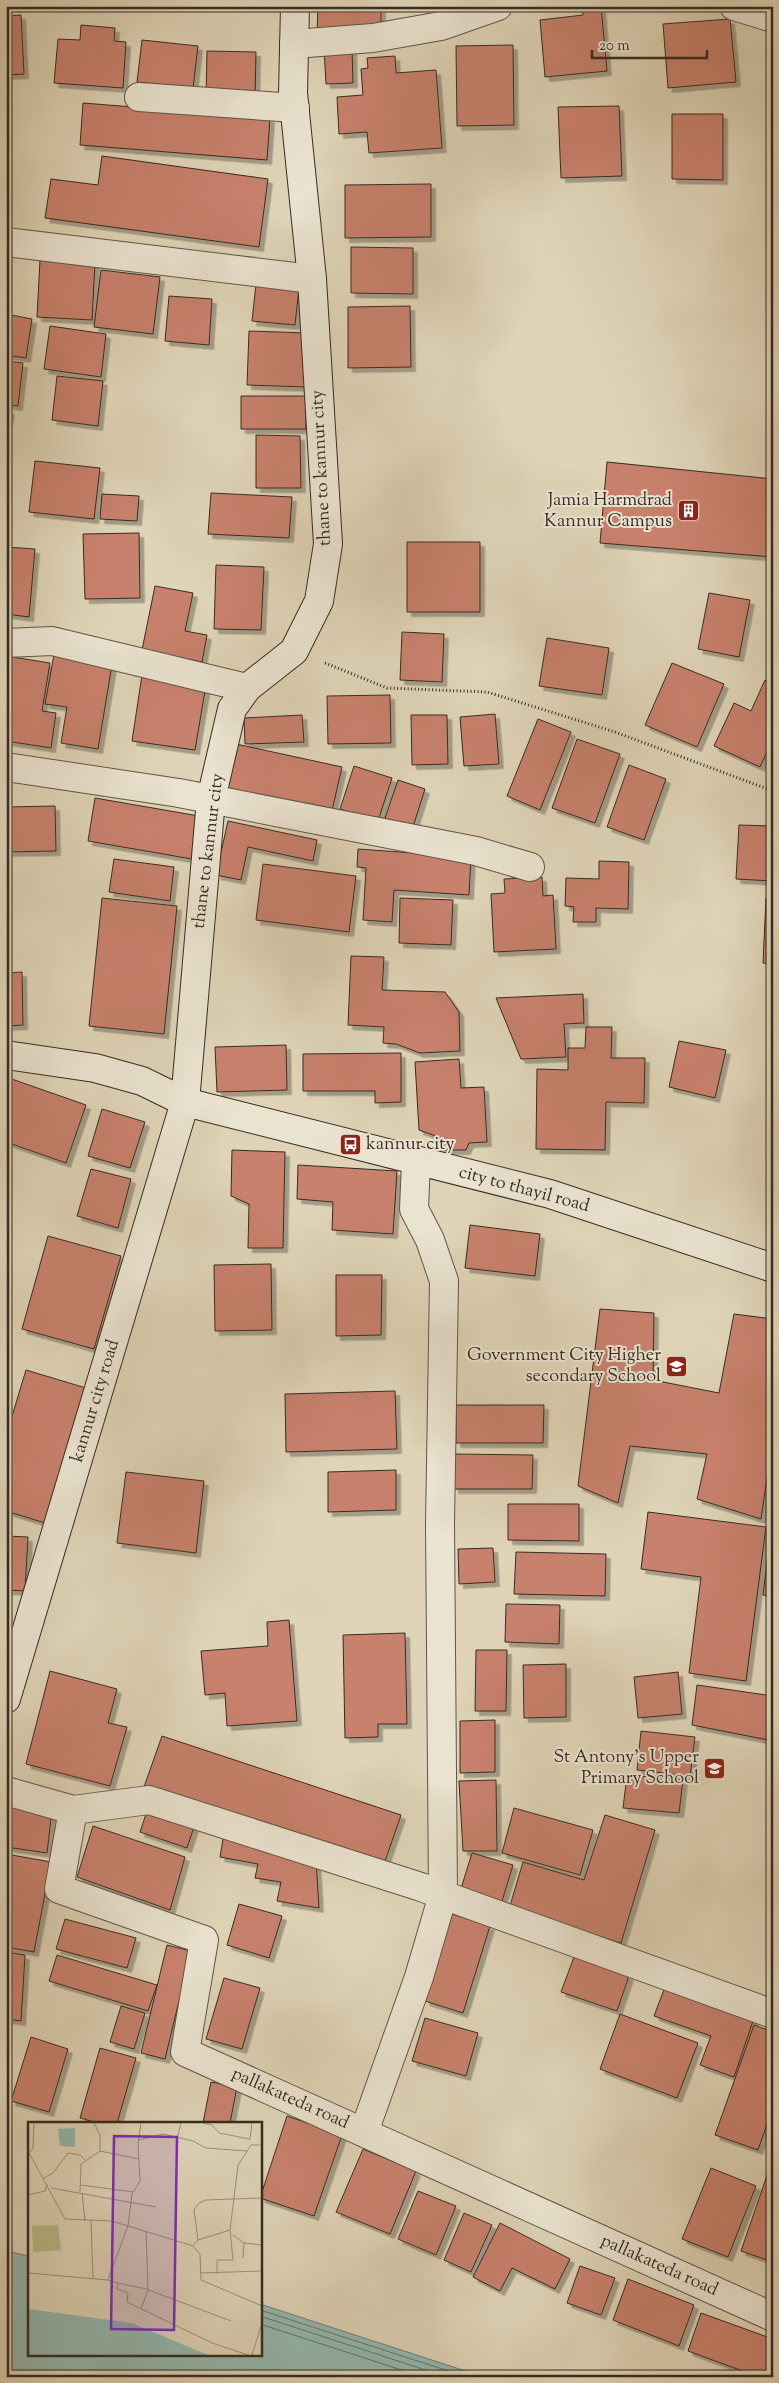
<svg xmlns="http://www.w3.org/2000/svg" width="779" height="2383" viewBox="0 0 779 2383" font-family="'Sorts Mill Goudy',serif">
  <style>
    .water { fill: #93b8af; stroke: #6e8077 }
    .lines { fill: none; stroke-linecap: round; stroke-linejoin: round }
    .shore { stroke: #657269; stroke-width: 1 }
    .building { fill: #c8816d; stroke: #372b23; filter: url(#shadow) }
    .street-casing { stroke: #615548; stroke-width: 30 }
    .secondary-casing { stroke: #372b23; stroke-width: 30 }
    .path { stroke: #372b23; stroke-width: 3; stroke-dasharray: 1 2.5; stroke-linecap: butt }
    .street { stroke: #eae3d0; stroke-width: 28 }
    .secondary { stroke: #eae3d0; stroke-width: 28 }
    .labels { text-anchor: middle; dominant-baseline: central; stroke-width: 4; stroke-linejoin: round; paint-order: stroke }
    .street-label { font-size: 18px; fill: #372b23; stroke: #eae3d0 }
    .poi-label { font-size: 18px; fill: #372b23; stroke: #eae3d0; text-anchor: end }
    .inset-road { fill: none; stroke: #9c907c; stroke-width: 1 }
    .view { fill: #7b2cbf; fill-opacity: 0.15; stroke: #7b2cbf; stroke-width: 2.5 }
    .inset-edge { fill: none; stroke: #372b23; stroke-width: 2.5 }
  </style>
  <defs>
    <filter id="shadow"><feDropShadow dx="4.5" dy="4.5" stdDeviation="0" flood-color="#0004"/></filter>
  </defs>
  <rect width="100%" height="100%" fill="#dfd4b7"/>
  <filter id="stains"><feTurbulence type="fractalNoise" baseFrequency=".004" numOctaves="4"/><feColorMatrix values="0 0 0 0 .2 0 0 0 0 .09 0 0 0 0 .02 0 0 0 .5 -.17"/></filter>
  <radialGradient id="worn" r=".72"><stop offset=".6" stop-color="#630" stop-opacity="0"/><stop offset="1" stop-color="#630" stop-opacity=".3"/></radialGradient>
  <path class="water" d="M6,2251L29,2256V2354H260V2304L484,2377H6Z"/>
  <g class="lines">
    <path class="shore" d="M260,2310L467,2377
      M260,2316L447,2377
      M260,2324L423,2377"/>
  </g>
  <path class="building" d="M318,6H381V34L317,33Z
    M582,6H601L607,71L545,77L540,20L583,15Z
    M21,15L24,74L6,75V16Z
    M730,19L736,82L668,88L663,24Z
    M81,25L115,28L114,41L126,42L123,88L54,83L58,39L80,40Z
    M142,40L198,46L193,88L137,82Z
    M513,45L514,125L457,126L456,46Z
    M352,48L353,83L326,84L324,49Z
    M207,51L256,52L255,99H206Z
    M395,56L396,73L436,70L442,148L369,153L367,132L339,134L337,97L363,95L361,69L368,68L367,58Z
    M83,103L270,118L267,160L80,145Z
    M619,106L622,176L561,178L558,107Z
    M672,114H723V180L672,179Z
    M102,156L268,179L259,247L45,218L51,179L98,185Z
    M431,184V237L345,238V185Z
    M351,247L413,248V294L351,293Z
    M40,260L95,263L92,320L37,317Z
    M101,270L160,277L153,334L94,327Z
    M256,284L299,288L295,325L252,321Z
    M169,296L212,299L209,345L165,341Z
    M410,306L411,367L348,368V307Z
    M6,314L32,319L26,358L6,355Z
    M50,326L106,334L101,377L44,369Z
    M249,331L309,333L307,387L247,385Z
    M6,361L23,363L18,406L6,404Z
    M57,376L103,381L98,426L52,420Z
    M241,396H306V429H241Z
    M6,410H10L6,431Z
    M256,435L300,436L301,488H256Z
    M35,461L100,468L94,519L29,512Z
    M607,462L773,479V557L600,543Z
    M211,493L292,497L289,538L208,534Z
    M102,494L139,496L137,521L100,519Z
    M139,533L140,598L85,599L83,534Z
    M407,542H480V612H407Z
    M6,547L35,549L29,617L6,614Z
    M216,565L264,567L261,630L214,629Z
    M155,586L193,593L185,631L207,635L202,662L142,650Z
    M709,593L750,600L739,657L698,649Z
    M402,632L444,634L442,682L400,680Z
    M547,638L609,648L602,695L539,686Z
    M55,649L113,659L98,749L61,743L67,707L45,704Z
    M6,656L50,663L42,711L56,713L51,748L6,741Z
    M672,663L724,684L697,747L645,725Z
    M142,675L206,685L195,750L132,741Z
    M765,680L773,684V739L760,767L714,746L734,703L751,711Z
    M390,695L391,743L328,744L327,696Z
    M495,714L499,764L464,766L460,717Z
    M302,715L304,742L245,744L244,718Z
    M411,715H447L448,764L412,765Z
    M538,719L571,732L540,810L507,796Z
    M577,739L620,754L595,823L552,808Z
    M236,744L342,767L331,815L225,793Z
    M629,765L666,779L644,840L607,827Z
    M354,766L392,778L378,821L340,809Z
    M398,780L425,789L412,830L384,821Z
    M95,798L199,816L192,859L88,841Z
    M55,806L56,851L6,852V807Z
    M228,821L317,840L313,861L248,847L241,880L216,875Z
    M739,825L773,826V881L736,879Z
    M358,849L471,857L469,895L394,890L392,922L363,920L366,868L357,867Z
    M114,859L174,867L170,901L109,892Z
    M599,861L629,862L628,909L596,908V922H573L574,907L565,906L566,878L599,879Z
    M263,864L356,876L349,932L256,920Z
    M542,877L543,896L553,895L556,949L494,952L491,894L505,893L504,879Z
    M102,898L177,906L164,1034L89,1026Z
    M400,898L453,900L451,945L399,943Z
    M766,898L773,899V964L763,963Z
    M351,956L384,957L382,990L445,992L459,1012L460,1051L420,1053L396,1044L383,1043L384,1027L348,1025Z
    M22,972L23,1025L6,1026V973Z
    M583,994L584,1023L564,1024L566,1057L521,1059L496,998Z
    M586,1027H612L611,1058H645L644,1103L606,1102L605,1150L536,1149L537,1069L568,1070V1048H585Z
    M679,1041L726,1050L715,1098L669,1087Z
    M286,1045L287,1090L217,1092L215,1047Z
    M401,1053V1102L375,1103V1091H303V1054Z
    M459,1059L461,1088L484,1087L487,1142L469,1143L466,1150H436V1136L419,1130L415,1062Z
    M6,1077L86,1105L66,1163L6,1142Z
    M102,1109L145,1122L130,1168L88,1156Z
    M232,1150L285,1152L283,1248H248L249,1204L231,1196Z
    M298,1165L397,1171L393,1234L332,1230L333,1202L297,1199Z
    M91,1169L131,1179L118,1228L77,1216Z
    M470,1225L540,1234L535,1276L465,1268Z
    M48,1236L121,1256L94,1349L22,1329Z
    M271,1264L272,1330L215,1331L214,1265Z
    M336,1275H382L381,1335L336,1336Z
    M600,1309L654,1313L653,1380L719,1393L734,1314L773,1319V1437L761,1519L697,1499L707,1454L630,1446L618,1503L578,1486Z
    M26,1370L86,1388L45,1523L6,1511V1436Z
    M395,1391L397,1449L286,1452L285,1394Z
    M456,1405H544L543,1443H456Z
    M454,1454L533,1455L532,1489H454Z
    M396,1470V1510L328,1512V1472Z
    M126,1472L204,1481L196,1553L117,1543Z
    M508,1504H579V1541L508,1540Z
    M648,1512L766,1527L746,1681L689,1673L701,1577L641,1569Z
    M772,1522H773V1597L763,1595Z
    M6,1536L28,1537L25,1591L6,1590Z
    M493,1548L495,1582L459,1584L458,1549Z
    M516,1552L606,1554L605,1596L514,1594Z
    M506,1604L560,1605L559,1644L505,1642Z
    M289,1620L297,1721L227,1726L225,1693L205,1695L201,1651L268,1646L267,1622Z
    M405,1633L407,1724H378V1737L345,1738L343,1635Z
    M476,1650H507L506,1711H475Z
    M566,1664V1717L524,1718L523,1665Z
    M50,1671L117,1689L108,1723L127,1727L110,1786L26,1764Z
    M678,1672L682,1714L638,1718L634,1677Z
    M697,1685L773,1696V1741L692,1725Z
    M495,1720V1772L460,1773V1721Z
    M641,1731L695,1737L690,1776L637,1770Z
    M162,1736L401,1815L383,1867L144,1787Z
    M627,1775L683,1780L679,1813L623,1808Z
    M496,1780L497,1851H463L459,1781Z
    M6,1804L52,1810L47,1853L6,1847Z
    M514,1808L593,1830L580,1875L502,1853Z
    M147,1811L194,1827L187,1848L140,1832Z
    M605,1815L655,1830L621,1943L509,1909L523,1862L584,1880Z
    M93,1826L185,1857L170,1910L77,1877Z
    M224,1833L316,1860L319,1908L277,1901L281,1882L255,1878L258,1864L220,1857Z
    M472,1853L513,1865L500,1908L459,1895Z
    M6,1854L51,1862L34,1952L6,1947Z
    M239,1904L282,1916L269,1958L227,1945Z
    M452,1914L490,1926L463,2013L425,2001Z
    M65,1919L136,1938L127,1968L56,1949Z
    M167,1945L191,1951L165,2059L141,2053Z
    M6,1952L25,1955L21,2021L6,2019Z
    M57,1955L157,1985L148,2011L49,1981Z
    M574,1957L629,1976L617,2011L561,1992Z
    M224,1978L260,1988L242,2049L206,2039Z
    M665,1987L754,2018L734,2077L700,2065L711,2036L654,2016Z
    M121,2006L145,2013L134,2049L110,2042Z
    M620,2014L698,2043L677,2098L600,2069Z
    M425,2018L478,2033L466,2076L412,2061Z
    M754,2025L773,2032V2107L758,2150L715,2135Z
    M31,2037L68,2049L49,2112L11,2101Z
    M100,2048L136,2058L117,2123H98L80,2118Z
    M211,2082L237,2087L230,2123H203Z
    M287,2116L342,2135L314,2216L260,2198Z
    M363,2149L416,2171L390,2234L336,2212Z
    M773,2158V2262L741,2251Z
    M711,2168L756,2186L728,2257L682,2239Z
    M418,2191L456,2206L436,2255L398,2239Z
    M464,2213L492,2225L471,2272L444,2260Z
    M500,2223L570,2259L555,2289L512,2268L500,2291L473,2277Z
    M580,2266L615,2278L601,2315L567,2303Z
    M628,2279L694,2305L679,2346L613,2320Z
    M701,2313L773,2339V2362L767,2377H759L688,2351Z"/>
  <g class="lines">
    <defs>
      <path id="street" d="M734,6L773,18
        M294,44L373,38L441,26L498,6
        M139,97L295,108
        M6,242L312,279
        M6,643L52,641L247,688
        M6,767L179,793L476,851L530,867
        M6,1791L73,1810L59,1889L204,1940L185,2052L773,2317
        M73,1810L149,1800L421,1887L773,2014
        M364,2132L419,1977L443,1895L440,1524L444,1281L430,1240L414,1209L416,1162"/>
      <path id="secondary" d="M6,1055L95,1068L142,1081L185,1102L550,1194L773,1268
        M6,1699L185,1102L211,799L232,709L247,688L294,651L319,601L328,544L312,279L293,93L295,6"/>
    </defs>
    <use href="#street" class="street-casing"/>
    <use href="#secondary" class="secondary-casing"/>
    <path class="path" d="M325,663L387,688L487,692L615,732L773,791"/>
    <use href="#street" class="street"/>
    <use href="#secondary" class="secondary"/>
  </g>
  <defs>
    <symbol id="building-square" viewBox="-11 -11 22 22"><rect x="-9" y="-9" width="18" height="18" rx="4" fill="#8f2418" stroke="#eae3d0"/><path d="M-4-6H4V6H1V3H-1V6H-4ZM-2.5-4.3h1.7v1.8h-1.7ZM.8-4.3h1.7v1.8H.8ZM-2.5-1h1.7V.8h-1.7ZM.8-1h1.7V.8H.8Z" fill="#fff"/></symbol>
    <symbol id="bus-square" viewBox="-11 -11 22 22"><rect x="-9" y="-9" width="18" height="18" rx="4" fill="#8f2418" stroke="#eae3d0"/><path d="M-5-6H5V4H4V6H2V4H-2V6H-4V4H-5ZM-3.5-4V0h7V-4ZM-3.5 1.2v1.5H-2V1.2ZM2 1.2v1.5H3.5V1.2Z" fill="#fff"/></symbol>
    <symbol id="school-square" viewBox="-11 -11 22 22"><rect x="-9" y="-9" width="18" height="18" rx="4" fill="#8f2418" stroke="#eae3d0"/><path d="M0-5L7-2L0 1L-7-2ZM-4 1L0 2.5L4 1V4Q0 6-4 4Z" fill="#fff"/></symbol>
  </defs>
  <g fill-rule="evenodd">
    <use href="#building-square" x="676" y="498" width="25" height="25"/>
    <use href="#bus-square" x="338" y="1132" width="25" height="25"/>
    <use href="#school-square" x="664" y="1354" width="25" height="25"/>
    <use href="#school-square" x="702" y="1756" width="25" height="25"/>
  </g>
  <g class="labels">
    <g class="street-label">
      <text transform="translate(322 468) rotate(-93)">thane to kannur city</text>
      <text transform="translate(209 851) rotate(-83)">thane to kannur city</text>
      <text transform="translate(524 1190) rotate(15)">city to thayil road</text>
      <text transform="translate(96 1401) rotate(-73)">kannur city road</text>
      <text transform="translate(290 2099) rotate(24)">pallakateda road</text>
      <text transform="translate(659 2266) rotate(24)">pallakateda road</text>
    </g>
    <g class="poi-label">
      <text x="672" y="501">Jamia Harmdrad<tspan x="672" dy="21">Kannur Campus</tspan></text>
      <text x="366" y="1145" text-anchor="start">kannur city</text>
      <text x="661" y="1356">Government City Higher<tspan x="661" dy="21">secondary School</tspan></text>
      <text x="699" y="1758">St Antony's Upper<tspan x="699" dy="21">Primary School</tspan></text>
    </g>
  </g>
  <g transform="translate(28 2122)">
    <rect width="234" height="234" fill="#dfd4b7"/>
    <path d="M30,103L33,128L5,130L4,104Z" fill="#baba89"/>
    <path d="M47,6V25L32,24L30,7ZM0,187L104,201L180,233H0Z" fill="#93b8af"/>
    <path class="inset-road" d="M175,1L184,3L191,11L222,17M149,17L153,1M110,18L135,12L165,19L178,26L219,29M222,18L224,1M0,29L37,97L83,99L100,104L104,72L112,59L110,22L113,1M72,29L111,37M2,30L5,26L6,1M16,56L25,51L40,31L52,33L57,38M53,63L105,70M23,66L128,85M52,70L53,42L72,29V13L66,1M54,71L57,99M0,73L17,69L19,62M63,99L65,156M205,113L216,121L234,123M170,118L166,88L171,81L178,78L234,76M165,124L170,118L202,108L210,43L223,23H234M215,136L216,120M0,151L80,158L100,104L165,124L172,132L173,158L234,184M172,151L234,149M189,152V138H205L202,108M80,158L90,161L89,167L100,171L99,180L184,221L220,233M90,161L118,167L203,199M113,187L120,168L118,109M224,233L234,201"/>
    <path class="view" d="M86,14L149,15L146,208L83,207Z"/>
    <rect width="234" height="234" class="inset-edge"/>
  </g>
  <rect width="779" height="2383" fill="none" stroke="#dfd4b7" stroke-width="25"/>
  <rect x="8" y="8" width="764" height="2368" fill="none" stroke="#372b23" stroke-width="2.5"/>
  <rect x="12" y="12" width="754" height="2358" fill="none" stroke="#372b23"/>
  <path d="M592 50v8h115v-8" fill="none" stroke="#372b23" stroke-width="2.5"/>
  <text x="599" y="50" font-size="15" fill="#372b23" stroke="#eae3d0" stroke-width="4" paint-order="stroke">20 m</text>
  <rect width="100%" height="100%" filter="url(#stains)"/>
  <rect width="100%" height="100%" fill="url(#worn)"/>
</svg>
